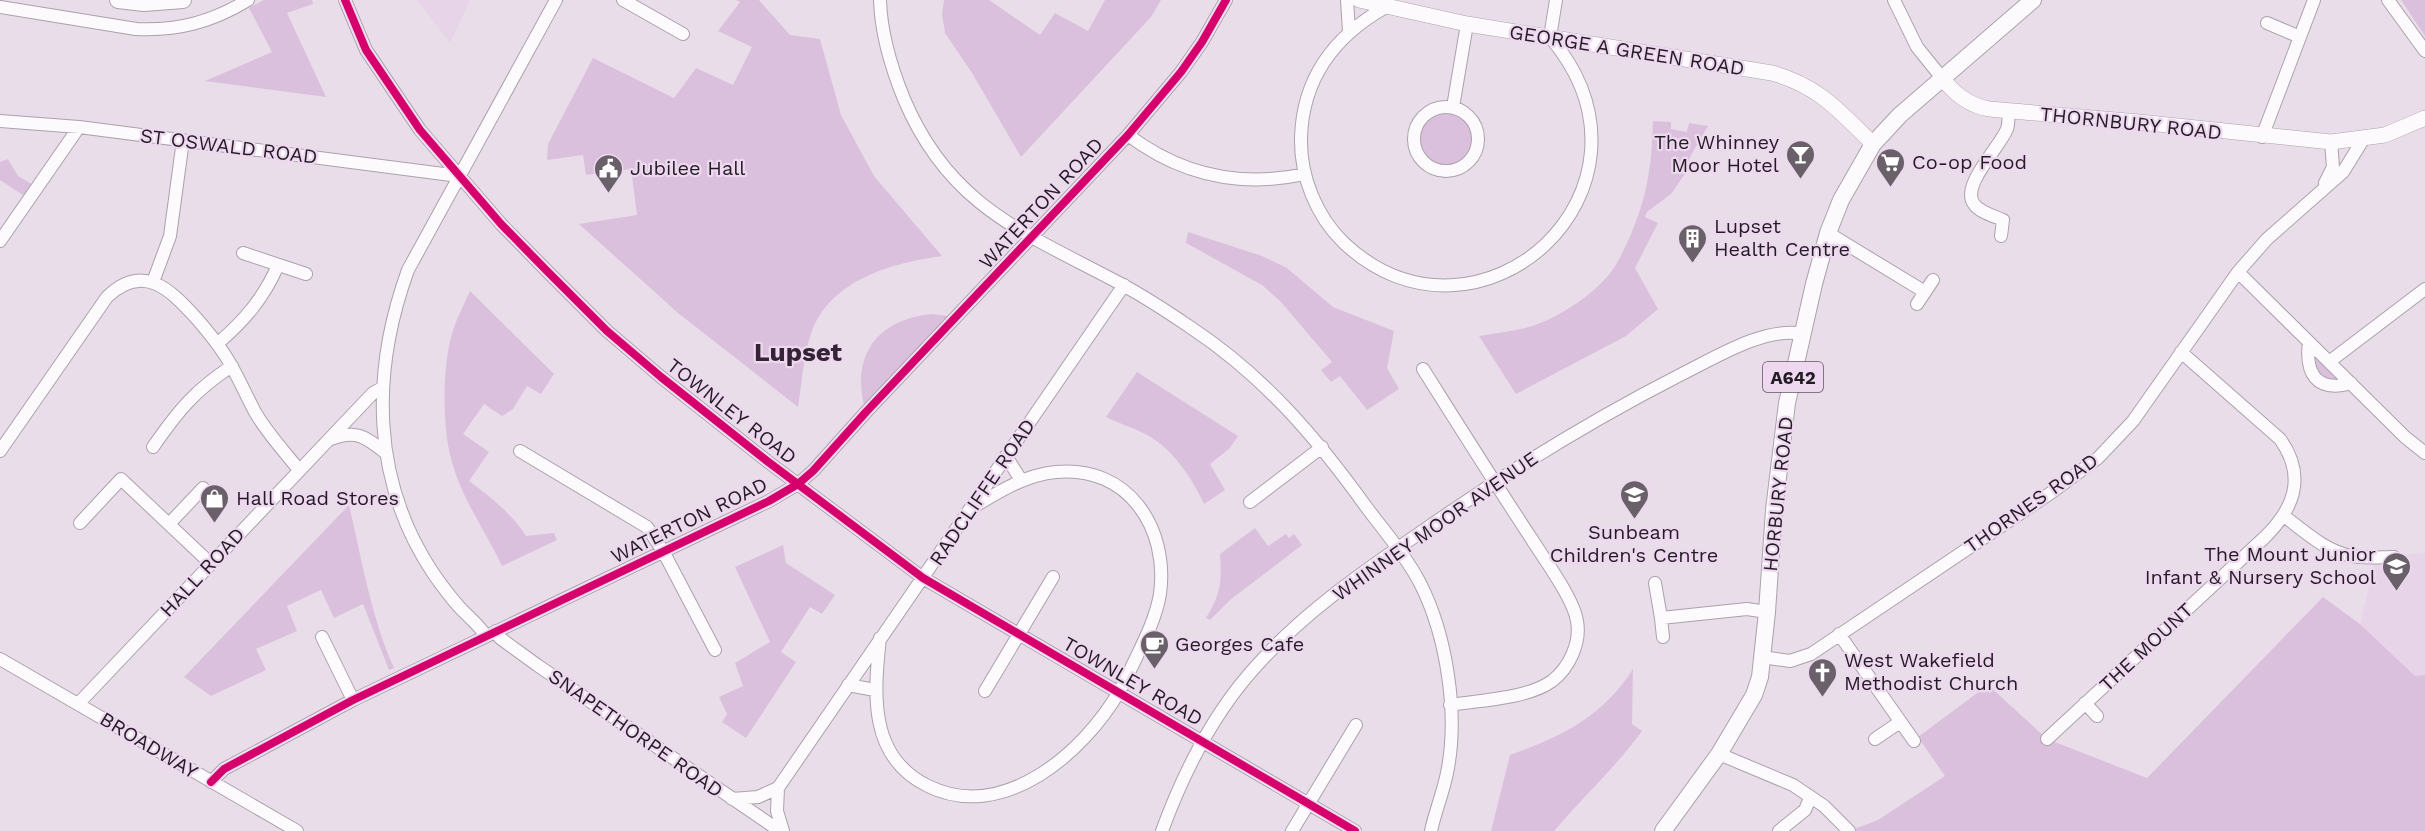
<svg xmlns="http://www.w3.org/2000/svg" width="2425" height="831" viewBox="0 0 2425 831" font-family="'Work Sans',sans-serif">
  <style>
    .built { fill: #e8d4e9 }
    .green { fill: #dbc0dd }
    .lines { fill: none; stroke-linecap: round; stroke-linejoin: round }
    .minor-casing { stroke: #aaa2ab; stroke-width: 14 }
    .major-casing { stroke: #aaa2ab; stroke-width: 16 }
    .highway-casing { stroke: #aaa2ab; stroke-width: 18 }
    .minor { stroke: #fcfafc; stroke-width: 12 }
    .major { stroke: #fcfafc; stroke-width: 15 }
    .highway { stroke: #fcfafc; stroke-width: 16 }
    .cycleway-casing { stroke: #edd8ef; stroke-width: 11 }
    .cycleway { stroke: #d6006c; stroke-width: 8 }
    .labels { text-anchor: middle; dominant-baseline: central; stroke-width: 4.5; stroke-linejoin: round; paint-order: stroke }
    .shield { fill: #edd8ef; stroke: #605461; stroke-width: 1.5 }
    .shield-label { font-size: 18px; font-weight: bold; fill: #241c24 }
    .street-label { font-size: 20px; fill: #241c24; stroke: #edd8ef }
    .poi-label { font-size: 20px; fill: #241c24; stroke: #edd8ef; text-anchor: start }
    .district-label { font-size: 26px; font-weight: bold; fill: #332334; stroke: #edd8ef }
  </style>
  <rect width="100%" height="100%" fill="#e9ddea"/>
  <path class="built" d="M417,0H470L450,43Z
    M2425,553V675L2415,676L2360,624L2376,557Z"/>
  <path class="green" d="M264,0H312L313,4L287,13L326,97L205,81L272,52L249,8Z
    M736,0H759L790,35L820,39L841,115L874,176L942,256C892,263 829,280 811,334C803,357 802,383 798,407L678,313L579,224L637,215L631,169L586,175L583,155L547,160L548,144L593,58L674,98L696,68L733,85L752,47L718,31L740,2Z
    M944,0H989L1040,35L1055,13L1088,31L1105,0H1161L1151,17L1021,157L972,73L945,33L942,14Z
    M2401,0H2425V36Z
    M1419 139a27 27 0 1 1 54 0a27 27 0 1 1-54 0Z
    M1653,121L1671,122V129L1687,132L1689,123L1708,126L1691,155L1685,174L1671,194L1647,212L1645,217L1658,223L1635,268L1658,309L1626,336L1516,394L1479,336C1496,333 1513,331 1529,327C1558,319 1602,290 1617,263C1632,236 1645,202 1649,171C1652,155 1652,138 1653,121Z
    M8,159L18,176L37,187L29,199L0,180V162Z
    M1188,232L1262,256L1287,268L1333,307L1394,331L1387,368L1399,389L1367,410L1340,376L1331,382L1321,370L1332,362L1281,302L1262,285L1186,243Z
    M470,291L554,374L541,394L527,386L513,409L502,416L484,404L463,434L489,452L469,481C490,496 512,514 526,536L554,533L557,540L502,566C486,532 462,499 452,462C442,429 442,367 452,334C456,319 464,305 470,291Z
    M932,314L956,317L866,412C849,358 876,319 932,314Z
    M2309,342L2351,383H2321Z
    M1137,372L1238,436L1229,449L1210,464L1225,490L1204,504C1192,478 1174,451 1149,436C1135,428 1120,424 1106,417Z
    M349,505C362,560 371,617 394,668L389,670L363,604L334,618L321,590L287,606L297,631L256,649L266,670L211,696L184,677Z
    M1255,528L1268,546L1286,534L1289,538L1294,534L1302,545L1230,600L1210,620L1206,618C1221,593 1222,582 1220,554Z
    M783,545L786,563L835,595L822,614L810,607L781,652L796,662L746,738L722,722L727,714L719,697L743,686L735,663L770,642L735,567Z
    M2323,597L2360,624L2415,676L2425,675V831H1849L1878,820L1945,776L1918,737L1988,685L2047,739L2147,778Z
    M1633,669L1632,724L1642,731C1616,767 1583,797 1554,831H1491L1510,755C1563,736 1602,717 1633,669Z"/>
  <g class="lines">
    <defs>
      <path id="minor" d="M345,0L366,50L420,130L501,224L547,271L607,331L661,377L767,461L923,578L1355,831
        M623,0L683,34
        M880,0C881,35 891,67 904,99C950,208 1026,233 1121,284C1145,297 1168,312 1190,327C1264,376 1316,437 1367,508C1385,532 1406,556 1420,583C1447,636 1459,715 1447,773C1443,793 1435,812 1431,831
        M1347,0L1349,31
        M1894,0L1917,47L1942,78
        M2388,0L2425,51
        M0,7L136,29C178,31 212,22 248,0
        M1386,7C1336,35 1303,77 1301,137C1300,176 1316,216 1344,243C1478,369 1679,189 1550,37L1556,0
        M2267,23L2300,37
        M1414 139a32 32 0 1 1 64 0a32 32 0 1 1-64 0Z
        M1453,107L1467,24
        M0,121L79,127L459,176
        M1128,135C1181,175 1240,188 1305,174
        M2262,137L2314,0
        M2325,183L2333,167L2331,142
        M1828,233L1925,292
        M2001,236L2003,220C1994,216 1979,212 1974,204C1960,186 2000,147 2007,129C2009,124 2008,116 2009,111
        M0,241L79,127
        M243,253L306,274
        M2238,272L2405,437L2425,453
        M153,282L170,236L183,140
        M1917,304L1933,280
        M2309,342C2305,373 2316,393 2351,383
        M217,344C244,321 264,298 278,265
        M2329,362L2425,289
        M1423,369C1459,426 1494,482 1531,538C1544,559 1574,599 1577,621C1581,643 1569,668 1552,681C1527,699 1480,700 1450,705
        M331,439C356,429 366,437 386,453
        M153,447C178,411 195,390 232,366
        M0,451L107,297C143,262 170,289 197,319C210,334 223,350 232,367C240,381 247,397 255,412C267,433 284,451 299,470
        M520,451L647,527L663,551L715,650
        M1006,456L1021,480
        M1250,502L1322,447
        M2284,516C2304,531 2326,552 2352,556C2365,559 2380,557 2394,557
        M80,523L121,479L210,563
        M169,524L203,488
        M1655,583L1661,618L1747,609L1767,612
        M1661,618L1663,637
        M496,631L500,638L537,665L780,831
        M1839,634L1914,741
        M486,636C479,625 470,618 461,609C451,598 442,586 433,573C371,480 371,372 408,270L556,0
        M322,637L353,700
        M880,638C874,693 868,757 928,786C1003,823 1084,753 1120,690C1126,680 1131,668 1136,658C1146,637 1156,617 1160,594C1169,528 1128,465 1056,472C1024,475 997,493 970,509
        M1762,657L1790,661L1811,654L2055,490L2098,458L2133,421L2238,272L2267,239L2343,172L2364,138
        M0,659L297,831
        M848,685L875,690
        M985,691L1053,577
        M2085,703L2097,716
        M78,704L373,393L382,388
        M1875,739L1900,722
        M2047,739L2264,538C2294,509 2307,477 2280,439L2181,352
        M1719,754L1793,785L1824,806L1849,831
        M211,782L224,769L353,700L769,501L798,484L813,471L866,412L1128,135L1181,72L1202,42L1226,0
        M778,788L777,811L783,831
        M732,799L758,797L778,788L1124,285
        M1162,831C1184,771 1215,710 1259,663C1304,613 1361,573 1417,535C1501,476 1588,422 1680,375C1713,359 1765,326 1802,334
        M1292,831L1356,725
        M1779,831L1805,810L1810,798"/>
      <path id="major" d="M1359,0L1467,24L1772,73C1819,86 1839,111 1873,144
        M1942,78C1955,94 1968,105 1989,109L2139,122L2331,142L2385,135L2425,118"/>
      <path id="highway" d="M118,0L144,3L183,0
        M1663,831L1719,754L1754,695L1760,677L1767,612L1774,510L1787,403L1814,284L1828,233L1841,200L1873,144L1900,115L2033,0"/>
    </defs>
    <use href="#minor" class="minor-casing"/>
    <use href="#major" class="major-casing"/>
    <use href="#highway" class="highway-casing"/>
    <use href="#minor" class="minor"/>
    <use href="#major" class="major"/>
    <use href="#highway" class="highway"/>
    <defs>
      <path id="cycleway" d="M345,0L366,50L420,130L501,224L547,271L607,331L661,377L767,461L923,578L1355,831
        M211,782L224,769L353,700L769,501L798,484L813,471L866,412L1128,135L1181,72L1202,42L1226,0"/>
    </defs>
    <use href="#cycleway" class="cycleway-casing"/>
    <use href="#cycleway" class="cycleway"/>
  </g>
  <defs>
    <symbol id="bar-pin" viewBox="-11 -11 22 30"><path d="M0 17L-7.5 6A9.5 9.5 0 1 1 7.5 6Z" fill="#696069" stroke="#edd8ef"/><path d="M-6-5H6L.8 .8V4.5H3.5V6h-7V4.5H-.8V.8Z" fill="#fff"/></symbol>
    <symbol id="supermarket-pin" viewBox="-11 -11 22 30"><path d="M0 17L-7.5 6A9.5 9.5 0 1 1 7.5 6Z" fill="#696069" stroke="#edd8ef"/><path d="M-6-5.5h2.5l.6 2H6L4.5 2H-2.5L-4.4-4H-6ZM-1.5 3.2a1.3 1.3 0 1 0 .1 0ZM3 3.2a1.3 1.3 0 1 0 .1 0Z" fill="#fff"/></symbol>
    <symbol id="civic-pin" viewBox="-11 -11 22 30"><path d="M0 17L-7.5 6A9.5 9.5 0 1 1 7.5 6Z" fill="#696069" stroke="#edd8ef"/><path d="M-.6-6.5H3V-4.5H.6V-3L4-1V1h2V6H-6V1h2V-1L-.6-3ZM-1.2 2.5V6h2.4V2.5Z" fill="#fff"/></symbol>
    <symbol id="building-pin" viewBox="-11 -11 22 30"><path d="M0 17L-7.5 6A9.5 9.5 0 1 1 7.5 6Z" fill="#696069" stroke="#edd8ef"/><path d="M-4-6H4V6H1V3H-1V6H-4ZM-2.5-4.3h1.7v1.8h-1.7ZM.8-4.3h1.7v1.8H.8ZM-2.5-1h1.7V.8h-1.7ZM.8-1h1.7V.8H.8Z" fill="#fff"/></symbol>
    <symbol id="school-pin" viewBox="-11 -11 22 30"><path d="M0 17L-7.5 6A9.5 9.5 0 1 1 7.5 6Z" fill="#696069" stroke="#edd8ef"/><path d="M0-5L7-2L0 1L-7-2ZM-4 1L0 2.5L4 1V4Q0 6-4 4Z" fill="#fff"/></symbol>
    <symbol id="shop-pin" viewBox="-11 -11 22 30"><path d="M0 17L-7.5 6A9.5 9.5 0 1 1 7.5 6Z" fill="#696069" stroke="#edd8ef"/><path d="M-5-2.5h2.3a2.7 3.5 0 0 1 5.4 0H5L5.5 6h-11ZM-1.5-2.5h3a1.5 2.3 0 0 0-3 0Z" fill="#fff"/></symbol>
    <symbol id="cafe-pin" viewBox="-11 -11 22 30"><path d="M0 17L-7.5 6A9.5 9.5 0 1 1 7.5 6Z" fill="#696069" stroke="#edd8ef"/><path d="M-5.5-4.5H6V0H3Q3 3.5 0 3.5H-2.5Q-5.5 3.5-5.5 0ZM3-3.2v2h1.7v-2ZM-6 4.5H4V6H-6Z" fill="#fff"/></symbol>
    <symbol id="church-pin" viewBox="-11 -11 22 30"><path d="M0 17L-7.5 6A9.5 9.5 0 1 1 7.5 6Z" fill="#696069" stroke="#edd8ef"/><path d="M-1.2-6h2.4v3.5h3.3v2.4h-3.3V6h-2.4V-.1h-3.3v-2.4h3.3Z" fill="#fff"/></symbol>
  </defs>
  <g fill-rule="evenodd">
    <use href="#bar-pin" x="1784" y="138" width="33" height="45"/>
    <use href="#supermarket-pin" x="1874" y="146" width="33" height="45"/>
    <use href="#civic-pin" x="592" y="152" width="33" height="45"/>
    <use href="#building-pin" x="1676" y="222" width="33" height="45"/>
    <use href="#school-pin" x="1618" y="478" width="33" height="45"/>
    <use href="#shop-pin" x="198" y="482" width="33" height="45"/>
    <use href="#school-pin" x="2380" y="550" width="33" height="45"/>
    <use href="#cafe-pin" x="1138" y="628" width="33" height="45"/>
    <use href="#church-pin" x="1806" y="656" width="33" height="45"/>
  </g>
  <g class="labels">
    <rect class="shield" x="1763" y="362" width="60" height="30" rx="4.5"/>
    <g class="shield-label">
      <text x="1793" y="377">A642</text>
    </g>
    <g class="street-label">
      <text transform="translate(1627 50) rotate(9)">GEORGE A GREEN ROAD</text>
      <text transform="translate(2131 123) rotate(6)">THORNBURY ROAD</text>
      <text transform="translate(229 146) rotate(7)">ST OSWALD ROAD</text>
      <text transform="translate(1041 203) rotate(-47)">WATERTON ROAD</text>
      <text transform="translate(732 411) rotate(38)">TOWNLEY ROAD</text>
      <text transform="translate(982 492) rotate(-56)">RADCLIFFE ROAD</text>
      <text transform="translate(1778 494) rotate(-84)">HORBURY ROAD</text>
      <text transform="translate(2031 503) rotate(-35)">THORNES ROAD</text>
      <text transform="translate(689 520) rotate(-26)">WATERTON ROAD</text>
      <text transform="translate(1435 526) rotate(-35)">WHINNEY MOOR AVENUE</text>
      <text transform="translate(202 572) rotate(-47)">HALL ROAD</text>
      <text transform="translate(2146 647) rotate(-43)">THE MOUNT</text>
      <text transform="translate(1133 681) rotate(30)">TOWNLEY ROAD</text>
      <text transform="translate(636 733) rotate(35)">SNAPETHORPE ROAD</text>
      <text transform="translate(149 745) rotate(31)">BROADWAY</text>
    </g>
    <g class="poi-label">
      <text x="1779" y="142" text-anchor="end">The Whinney<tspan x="1779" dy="23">Moor Hotel</tspan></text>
      <text x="1912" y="162">Co-op Food</text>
      <text x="630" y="168">Jubilee Hall</text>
      <text x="1714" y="226">Lupset<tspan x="1714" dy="23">Health Centre</tspan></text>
      <text x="236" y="498">Hall Road Stores</text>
      <text x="1634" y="532" text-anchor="middle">Sunbeam<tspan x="1634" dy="23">Children's Centre</tspan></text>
      <text x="2376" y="554" text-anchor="end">The Mount Junior<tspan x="2376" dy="23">Infant &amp; Nursery School</tspan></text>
      <text x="1175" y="644">Georges Cafe</text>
      <text x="1844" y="660">West Wakefield<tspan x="1844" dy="23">Methodist Church</tspan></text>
    </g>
    <g class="district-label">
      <text x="798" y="352">Lupset</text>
    </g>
  </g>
</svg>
